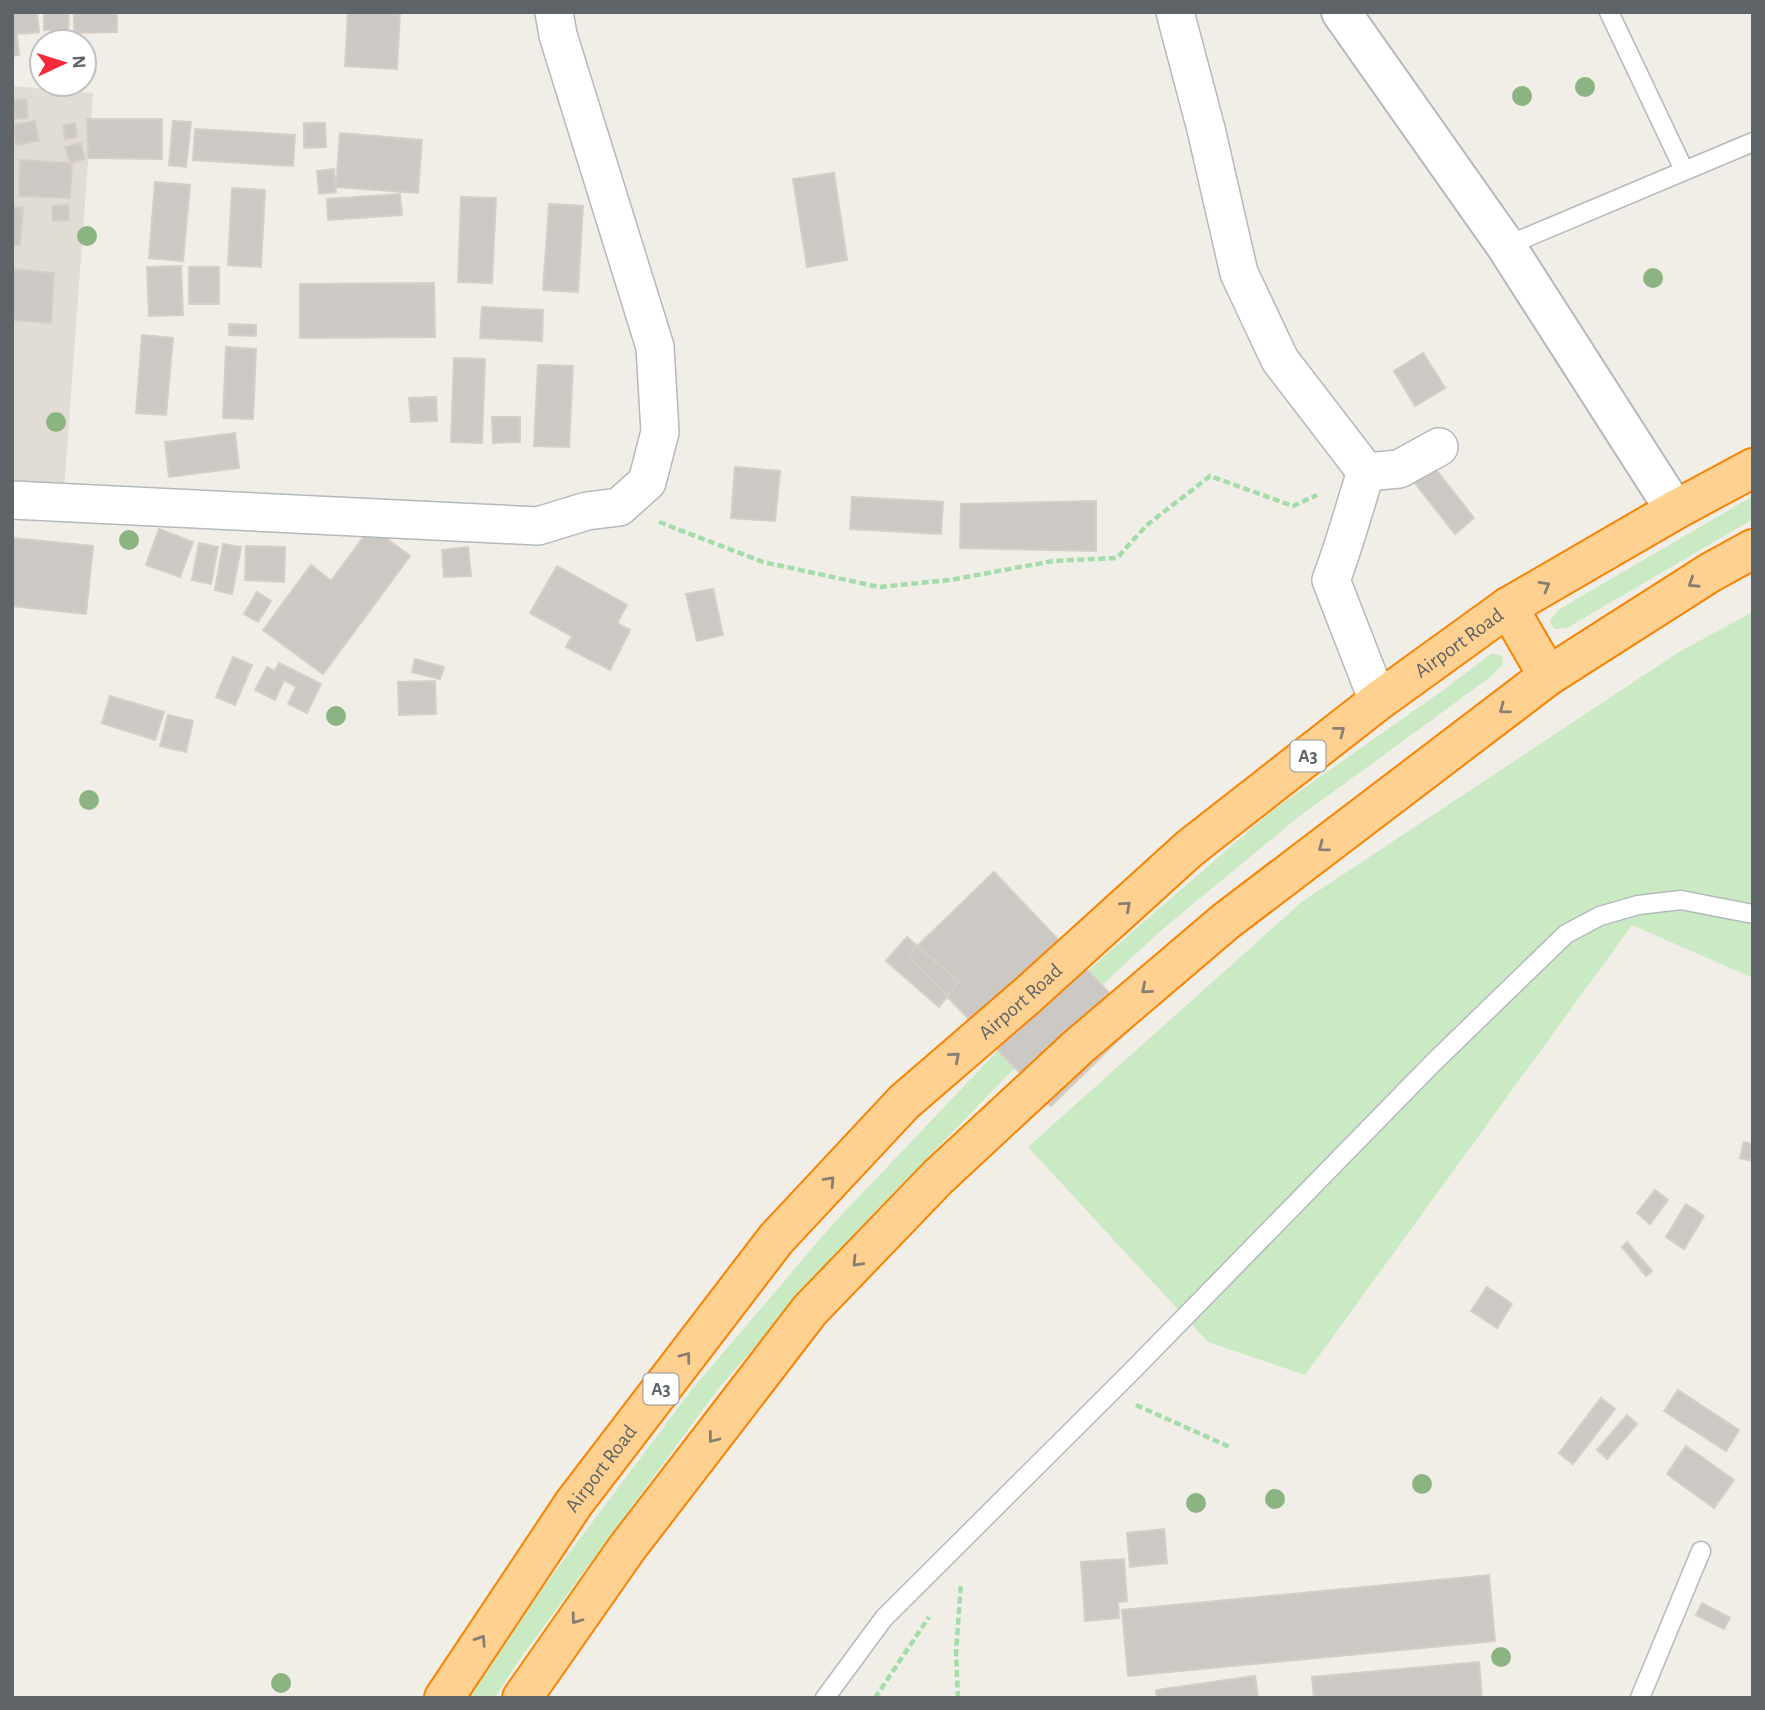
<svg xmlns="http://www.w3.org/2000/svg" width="1765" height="1710" viewBox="0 0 1765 1710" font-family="'Alegreya Sans',sans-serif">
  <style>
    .education { fill: #e1ddd5 }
    .green { fill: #c9eac3 }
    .building { fill: #ccc8c3; stroke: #d7cec5; stroke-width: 2 }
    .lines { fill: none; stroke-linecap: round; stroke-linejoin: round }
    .lane-casing { stroke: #b4b9bc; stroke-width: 21 }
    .street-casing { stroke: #b4b9bc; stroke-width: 40 }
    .secondary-casing { stroke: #b3b8bc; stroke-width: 42 }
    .highway-casing { stroke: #f88300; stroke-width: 42 }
    .path { stroke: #a5ddaa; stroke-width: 4.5; stroke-dasharray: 7 3.5; stroke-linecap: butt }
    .lane { stroke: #fff; stroke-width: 18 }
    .street { stroke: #fff; stroke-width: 37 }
    .secondary { stroke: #fff; stroke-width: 38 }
    .highway { stroke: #ffd190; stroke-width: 38 }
    .tree { fill: #8cb482 }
    .oneway { stroke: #867f72 }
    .labels { text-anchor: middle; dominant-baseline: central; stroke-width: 6; stroke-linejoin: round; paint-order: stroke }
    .shield { fill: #fff; stroke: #8e9295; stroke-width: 2 }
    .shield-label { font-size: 19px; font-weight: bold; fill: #5e6468 }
    .street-label { font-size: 21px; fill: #5e6468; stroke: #fff }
  </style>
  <rect width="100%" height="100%" fill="#f1ede7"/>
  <path class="education" d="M12,86L93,93L64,490L12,487Z"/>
  <path class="green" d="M1753,496V519L1567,628L1554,629L1550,621L1558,610Z
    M1753,612V978L1632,925L1305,1375L1208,1342L1028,1147L1303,901L1679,652Z
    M1492,653L1502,656L1503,664L1489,678L1296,819L1165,927L1036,1046L855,1233L718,1389L517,1663L495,1698H469L515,1625L693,1388L833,1224L1009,1039L1273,810L1442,691Z"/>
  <path class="building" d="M12,12H37L39,32L17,34L19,55L12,56Z
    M44,12H69L68,31L44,30Z
    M74,12H117V32L74,33Z
    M348,12H400L397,69L345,66Z
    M26,99L28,118L14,119L13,100Z
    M87,119H162V159L88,158Z
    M35,121L39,141L16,145L13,125Z
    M173,121L191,122L186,167L169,165Z
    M75,123L77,137L65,139L63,125Z
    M304,123H325L326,147L304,148Z
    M195,129L295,135L293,166L193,160Z
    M340,133L422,140L418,193L336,187Z
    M81,143L85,159L70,163L65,147Z
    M20,160L72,163L70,198L19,196Z
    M334,169L336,192L319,194L317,171Z
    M834,173L847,260L807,267L793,179Z
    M155,182L190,185L183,261L149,258Z
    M232,188L265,190L261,267L228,265Z
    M400,194L402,215L328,220L327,199Z
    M461,197L496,198L492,283L458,282Z
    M549,204L583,206L578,292L543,290Z
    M68,205L69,220L53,221L52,206Z
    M12,207L23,208L20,245H12Z
    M181,266L183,315L149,316L147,267Z
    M189,267H219V304H189Z
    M12,269L54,273L51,323L12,320Z
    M434,283L435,337L300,338V284Z
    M482,307L543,310L542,341L480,338Z
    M229,324L256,325V336L229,335Z
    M142,335L173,338L166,415L136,413Z
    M226,347L256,349L253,419L223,418Z
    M1423,353L1445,388L1415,406L1394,371Z
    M454,358L485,359L482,443L451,442Z
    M538,365L573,366L569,447L534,446Z
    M436,397L437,421L411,422L409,398Z
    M492,417H520V442L493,443Z
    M235,433L239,468L169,477L165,442Z
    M735,467L780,471L775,521L731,518Z
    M1434,467L1474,518L1455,534L1414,482Z
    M852,497L943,502L941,534L850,529Z
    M1096,501V551L960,548L961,504Z
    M371,527L410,556L323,674L263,630L311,565L331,581Z
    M159,529L193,542L180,577L146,565Z
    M12,538L93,546L86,614L12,606Z
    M199,543L218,547L211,584L192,580Z
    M223,544L241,547L232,594L215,590Z
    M246,546L285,547L284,582L245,580Z
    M468,547L471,576L444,577L442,550Z
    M557,566L627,605L617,623L630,630L610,670L566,647L572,636L530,613Z
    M713,589L723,635L697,641L686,594Z
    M257,592L271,601L258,622L244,614Z
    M233,657L252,665L235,705L216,697Z
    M415,659L444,667L440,679L412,672Z
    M279,663L321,684L307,713L288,704L296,687L284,680L275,700L255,690L267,667L275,671Z
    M435,681L436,714L399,715L398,682Z
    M110,696L164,712L155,740L102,723Z
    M168,715L193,721L186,752L160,746Z
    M994,872L1137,1022L1051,1106L908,955Z
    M907,937L959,982L939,1007L886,961Z
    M1744,1142L1753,1144V1161L1740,1158Z
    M1655,1190L1668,1200L1650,1224L1637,1213Z
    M1686,1204L1704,1216L1684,1249L1666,1237Z
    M1627,1242L1652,1271L1646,1276L1622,1247Z
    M1487,1287L1512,1304L1497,1328L1471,1311Z
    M1678,1390L1739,1430L1726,1451L1664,1411Z
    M1601,1398L1615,1409L1573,1464L1559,1453Z
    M1627,1415L1637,1424L1607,1459L1597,1450Z
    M1686,1446L1734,1480L1714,1508L1667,1474Z
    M1164,1529L1167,1563L1130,1567L1127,1533Z
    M1124,1559L1127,1601L1118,1602L1119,1618L1085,1621L1081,1562Z
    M1489,1575L1495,1641L1128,1676L1122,1610Z
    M1702,1603L1730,1618L1724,1629L1696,1615Z
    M1479,1662L1482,1698H1314L1312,1677Z
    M1255,1676L1258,1698H1157L1156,1690Z"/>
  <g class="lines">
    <defs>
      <path id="lane" d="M1609,12L1684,170
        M1506,246L1753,142
        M825,1698L884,1618L1132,1371L1433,1063L1566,934L1600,916L1638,905L1681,900L1753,914
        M1640,1698L1701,1551"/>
      <path id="street" d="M1175,12L1206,129L1239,273L1280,360L1366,472
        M12,500L538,526L587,511L619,507L647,482L660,432L655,347L558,35L554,12
        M1378,701L1331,580C1345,544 1354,508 1366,472L1399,469L1439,447"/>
      <path id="secondary" d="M1341,12L1506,246L1675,510"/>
      <g id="highway">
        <path d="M1508,607L1548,676"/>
        <path id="s1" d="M444,1698L574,1503L776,1239L904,1102L1028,995L1190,848L1378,701L1508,607L1675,510L1753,468"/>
        <path d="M522,1698L627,1548L810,1310L938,1177L1078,1047L1226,921L1548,676L1711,572L1753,549"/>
      </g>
    </defs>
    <use href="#lane" class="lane-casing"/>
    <use href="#street" class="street-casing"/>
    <use href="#secondary" class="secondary-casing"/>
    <use href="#highway" class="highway-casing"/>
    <path class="path" d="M659,522L763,562L879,587L950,580L1053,561L1117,558L1147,525L1210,476L1293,506L1317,495
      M1136,1405L1232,1448
      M875,1698L929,1617
      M958,1698L956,1652L961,1583"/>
    <use href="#lane" class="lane"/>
    <use href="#street" class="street"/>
    <use href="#secondary" class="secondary"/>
    <use href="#highway" class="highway"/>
  </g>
  <g class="tree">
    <circle cx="1585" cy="87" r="10"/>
    <circle cx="1522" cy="96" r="10"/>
    <circle cx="87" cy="236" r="10"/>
    <circle cx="1653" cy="278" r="10"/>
    <circle cx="56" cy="422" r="10"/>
    <circle cx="129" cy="540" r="10"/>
    <circle cx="336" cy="716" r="10"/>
    <circle cx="89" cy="800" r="10"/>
    <circle cx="1422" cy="1484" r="10"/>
    <circle cx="1275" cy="1499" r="10"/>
    <circle cx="1196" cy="1503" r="10"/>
    <circle cx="1501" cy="1657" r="10"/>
    <circle cx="281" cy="1683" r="10"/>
  </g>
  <defs><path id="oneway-chevron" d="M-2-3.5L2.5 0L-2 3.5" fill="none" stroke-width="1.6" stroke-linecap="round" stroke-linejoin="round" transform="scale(1.75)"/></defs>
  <g class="oneway">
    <use href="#oneway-chevron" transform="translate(1693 583) rotate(147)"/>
    <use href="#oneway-chevron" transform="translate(1545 586) rotate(-30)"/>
    <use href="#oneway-chevron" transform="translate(1504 709) rotate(143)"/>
    <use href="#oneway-chevron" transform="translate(1340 731) rotate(-38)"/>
    <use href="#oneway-chevron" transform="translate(1323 847) rotate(143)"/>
    <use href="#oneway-chevron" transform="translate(1126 906) rotate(-42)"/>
    <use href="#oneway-chevron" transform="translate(1146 989) rotate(140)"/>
    <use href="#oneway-chevron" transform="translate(955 1057) rotate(-41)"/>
    <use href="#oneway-chevron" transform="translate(830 1181) rotate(-47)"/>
    <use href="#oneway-chevron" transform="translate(857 1262) rotate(134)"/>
    <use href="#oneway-chevron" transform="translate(686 1357) rotate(-53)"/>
    <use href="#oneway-chevron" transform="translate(713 1438) rotate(128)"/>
    <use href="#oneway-chevron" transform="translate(576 1619) rotate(126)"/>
    <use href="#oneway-chevron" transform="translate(481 1640) rotate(-57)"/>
  </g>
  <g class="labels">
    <g class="shield">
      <rect x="1290.5" y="740.5" width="35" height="31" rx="5"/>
      <rect x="643.5" y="1373.5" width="35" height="31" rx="5"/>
    </g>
    <g class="shield-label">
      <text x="1308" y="756">A3</text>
      <text x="661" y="1389">A3</text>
    </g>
    <g class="street-label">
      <text stroke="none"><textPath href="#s1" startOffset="1475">Airport Road</textPath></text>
      <text stroke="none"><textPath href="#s1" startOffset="908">Airport Road</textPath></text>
      <text stroke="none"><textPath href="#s1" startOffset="278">Airport Road</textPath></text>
    </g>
  </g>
  <rect width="1765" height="1710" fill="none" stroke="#5e6468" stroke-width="28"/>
  <g transform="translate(63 63) rotate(86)"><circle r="33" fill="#ffffff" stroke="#bfc1c3" stroke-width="2"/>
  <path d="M0-5L12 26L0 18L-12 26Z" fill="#f42a3b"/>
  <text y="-10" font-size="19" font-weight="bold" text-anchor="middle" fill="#5e6468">N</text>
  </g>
</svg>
